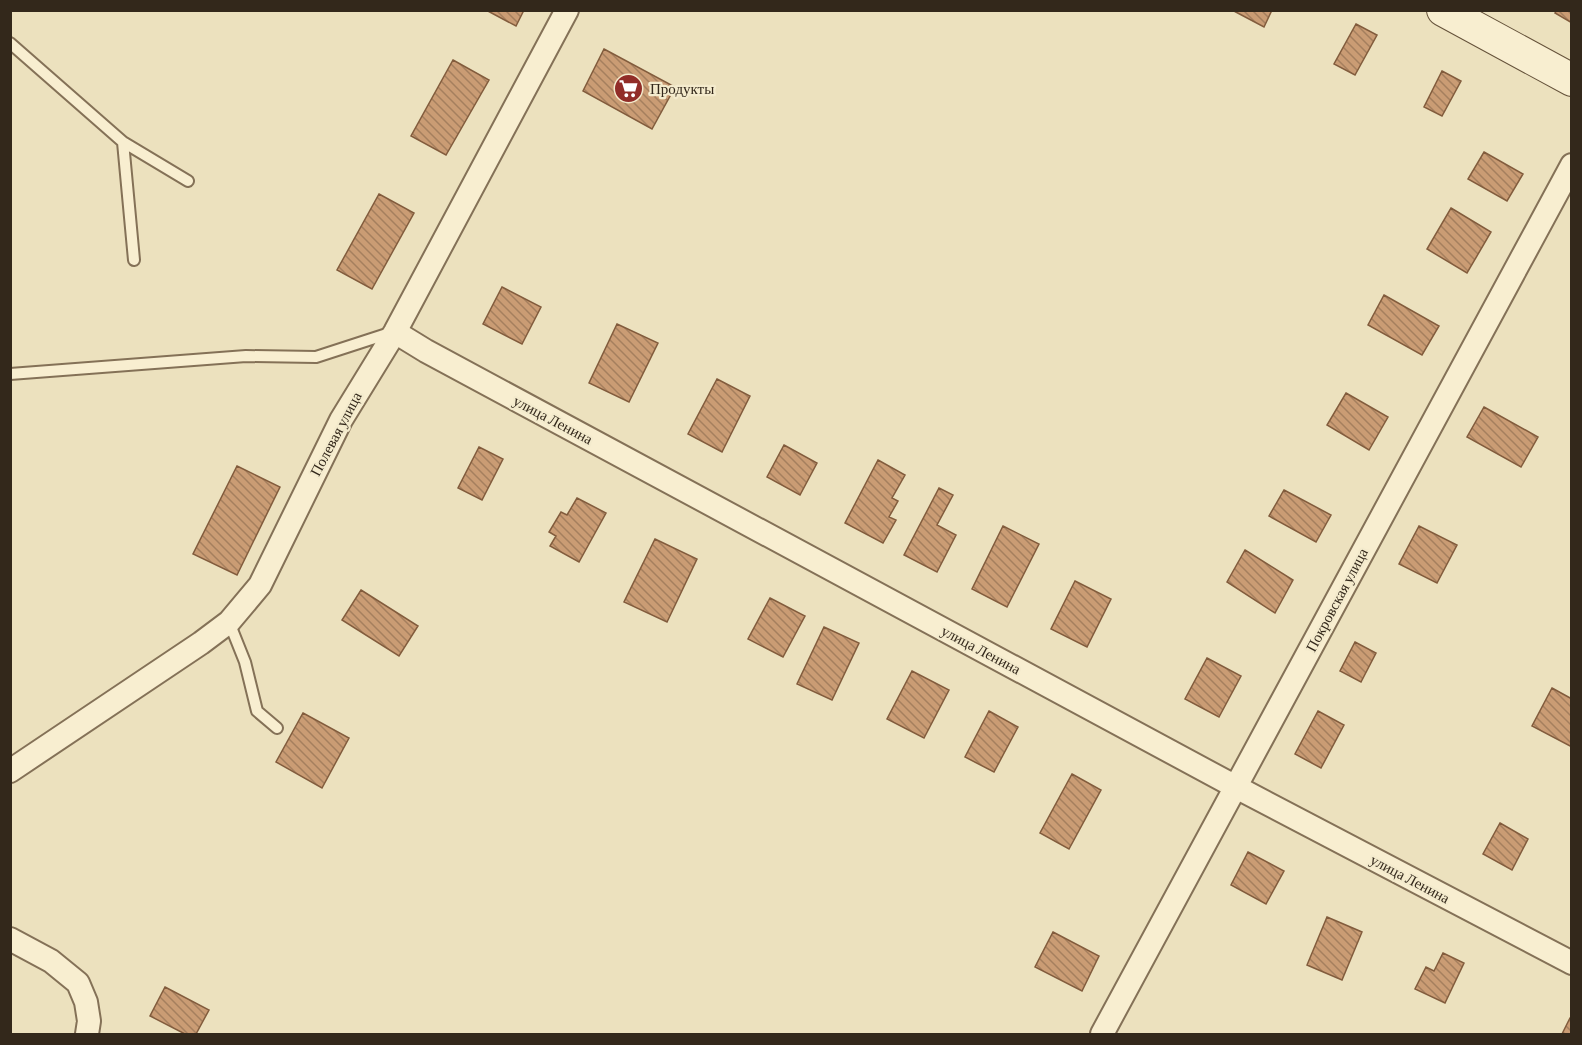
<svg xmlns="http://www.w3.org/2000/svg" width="1582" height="1045" viewBox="0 0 1582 1045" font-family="'Crimson Pro',serif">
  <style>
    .building { fill: url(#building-back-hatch); stroke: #825c3d; stroke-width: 1.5 }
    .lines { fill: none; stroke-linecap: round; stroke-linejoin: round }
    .lane-casing { stroke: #847157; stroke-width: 14 }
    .street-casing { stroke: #847157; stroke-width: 26 }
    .secondary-casing { stroke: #65523a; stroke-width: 34 }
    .lane { stroke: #f8eed0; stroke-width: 10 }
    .street { stroke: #f8eed0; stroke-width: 22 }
    .secondary { stroke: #f8eed0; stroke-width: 32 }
    .labels { text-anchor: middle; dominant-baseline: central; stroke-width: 4.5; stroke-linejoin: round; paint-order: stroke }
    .poi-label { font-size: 15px; fill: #33281b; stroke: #f4ebcd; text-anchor: start }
    .street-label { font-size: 15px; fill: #33281b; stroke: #f4ebcd }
  </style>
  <defs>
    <pattern id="building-back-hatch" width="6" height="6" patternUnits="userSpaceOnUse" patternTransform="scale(1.5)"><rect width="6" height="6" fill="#ca9c74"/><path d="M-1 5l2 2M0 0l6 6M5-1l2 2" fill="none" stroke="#a57f5e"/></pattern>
  </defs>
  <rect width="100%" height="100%" fill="#ece1be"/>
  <path class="building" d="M486,10H524L516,26Z
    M1232,10H1272L1264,27Z
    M1557,10H1572V23L1555,13Z
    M1356,24L1377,35L1355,75L1334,64Z
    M604,49L675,87L652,129L583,91Z
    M453,60L489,80L446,155L411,136Z
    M1442,71L1461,81L1442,116L1424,107Z
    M1484,152L1523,174L1507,201L1468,179Z
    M379,194L414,213L372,289L337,270Z
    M1451,208L1491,232L1467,273L1427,249Z
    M502,287L541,307L522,344L483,324Z
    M1384,295L1439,326L1422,355L1368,325Z
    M617,324L658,343L629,402L589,383Z
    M717,379L750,396L722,452L688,434Z
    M1346,393L1388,417L1369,450L1327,425Z
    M1484,407L1538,437L1521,467L1467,437Z
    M784,445L817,463L800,495L767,477Z
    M479,447L503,459L482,500L458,488Z
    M878,460L905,475L892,498L898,501L889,517L896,520L883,543L845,523Z
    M237,466L280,487L237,575L193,554Z
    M939,488L953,495L937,525L956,535L937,572L904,555Z
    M1284,490L1331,515L1316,542L1269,516Z
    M577,498L606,513L579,562L550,546L556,536L549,532L561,512L567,515Z
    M1003,526L1039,544L1007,607L972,589Z
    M1419,526L1457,545L1437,583L1399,564Z
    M655,539L697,559L667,622L624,602Z
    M1245,550L1293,580L1275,613L1227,582Z
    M1075,581L1111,599L1087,647L1051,629Z
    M361,590L418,626L399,656L342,620Z
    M770,598L805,616L783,657L748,639Z
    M824,627L859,643L832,700L797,684Z
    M1355,642L1376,653L1361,682L1340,671Z
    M1207,658L1241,676L1219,717L1185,699Z
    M912,671L949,690L924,738L887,719Z
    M1552,688L1572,699V747L1532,726Z
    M989,711L1018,727L994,772L965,757Z
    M1318,711L1344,725L1321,768L1295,754Z
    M303,713L349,738L322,788L276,762Z
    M1072,774L1101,790L1069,849L1040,833Z
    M1500,823L1528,839L1512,870L1483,854Z
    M1248,852L1284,871L1266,904L1231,885Z
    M1327,917L1362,932L1342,980L1307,965Z
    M1053,932L1099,956L1082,991L1035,967Z
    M1443,953L1464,963L1445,1003L1415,989L1426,967L1434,971Z
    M165,987L209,1010L196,1034H185L150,1016Z
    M1570,1018H1572V1034H1562Z"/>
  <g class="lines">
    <defs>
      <path id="lane" d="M10,43L123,142L134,260
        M123,142L188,181
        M10,374L246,356L316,357L393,332
        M229,622L245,662L257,711L277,728"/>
      <path id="street" d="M395,332L426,351L1236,787L1572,963
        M10,771L201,643L229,622L260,585L341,420L395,332L567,10
        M10,939L51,961L78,983L86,1002L89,1021L87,1034
        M1102,1034L1572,165"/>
      <path id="secondary" d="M1443,10L1572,80"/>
    </defs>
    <use href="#lane" class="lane-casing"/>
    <use href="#street" class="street-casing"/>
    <use href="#secondary" class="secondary-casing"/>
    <use href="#lane" class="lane"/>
    <use href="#street" class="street"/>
    <use href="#secondary" class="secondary"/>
  </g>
  <defs>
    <symbol id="supermarket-disc" viewBox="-11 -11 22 22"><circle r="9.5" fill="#912d28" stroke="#f4ebcd"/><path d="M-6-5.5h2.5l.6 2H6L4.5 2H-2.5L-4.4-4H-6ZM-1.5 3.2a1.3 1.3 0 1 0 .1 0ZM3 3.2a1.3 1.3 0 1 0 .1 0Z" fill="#fff"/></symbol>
  </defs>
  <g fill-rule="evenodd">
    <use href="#supermarket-disc" x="612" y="72" width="33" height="33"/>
  </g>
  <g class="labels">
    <g class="poi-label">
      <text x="650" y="89">Продукты</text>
    </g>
    <g class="street-label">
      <text transform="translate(553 420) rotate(28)">улица Ленина</text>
      <text transform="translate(336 434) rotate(-62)">Полевая улица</text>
      <text transform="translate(1337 600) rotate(-62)">Покровская улица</text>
      <text transform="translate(981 650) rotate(28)">улица Ленина</text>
      <text transform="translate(1410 879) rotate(28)">улица Ленина</text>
    </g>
  </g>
  <rect width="1582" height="1045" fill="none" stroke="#33281b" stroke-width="24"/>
</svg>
